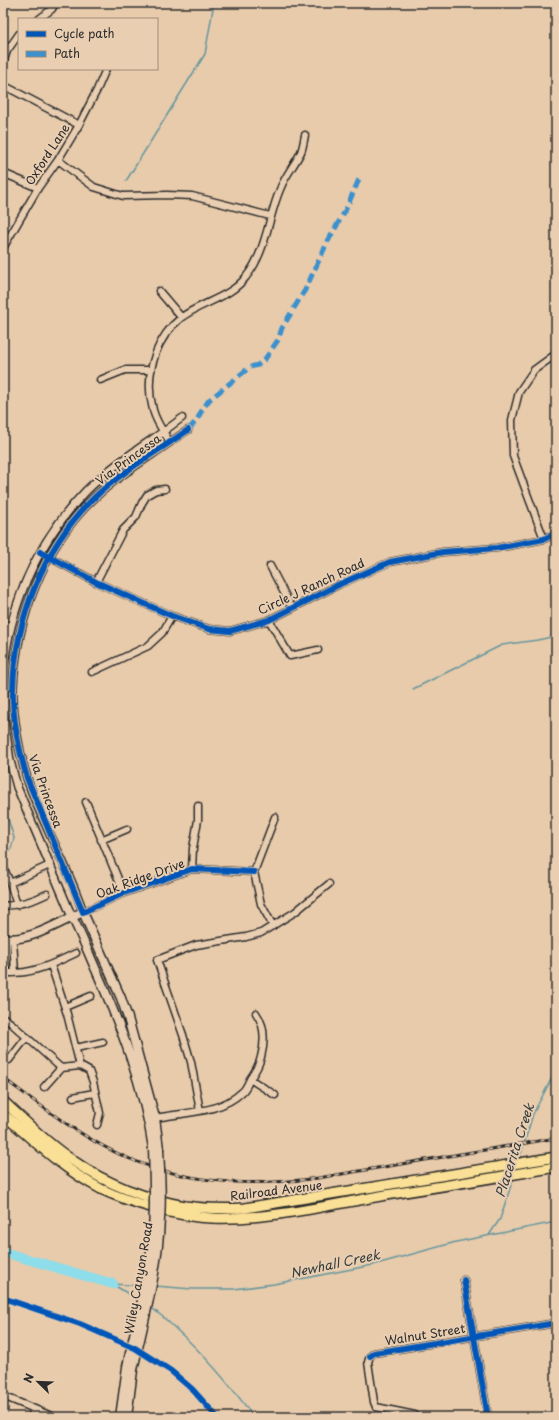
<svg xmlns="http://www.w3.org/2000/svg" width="559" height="1420" viewBox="0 0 559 1420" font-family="'Playpen Sans',sans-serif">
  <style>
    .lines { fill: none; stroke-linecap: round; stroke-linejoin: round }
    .stream { stroke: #66969e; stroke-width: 1.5 }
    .river { stroke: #8dddea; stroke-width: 10 }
    .minor-casing { stroke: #2b2b2b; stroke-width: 9 }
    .tertiary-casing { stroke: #2b2b2b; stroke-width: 10 }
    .secondary-casing { stroke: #2b2b2b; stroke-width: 11 }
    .primary-casing { stroke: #2b2b2b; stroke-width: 12 }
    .minor { stroke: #e9ceb1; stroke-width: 6 }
    .tertiary { stroke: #e9ceb1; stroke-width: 7 }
    .secondary { stroke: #e9ceb1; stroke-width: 8 }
    .primary { stroke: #fadf96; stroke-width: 9 }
    .rail-casing { stroke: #2b2b2b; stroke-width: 3 }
    .rail { stroke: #e9ceb1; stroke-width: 1.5; stroke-dasharray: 4.5; stroke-linecap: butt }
    .secondary-bridge-casing { stroke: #2b2b2b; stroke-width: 11; stroke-linecap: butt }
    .secondary-bridge { stroke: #e9ceb1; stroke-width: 8 }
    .quiet { stroke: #3b90cd; stroke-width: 5; stroke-dasharray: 10 5; stroke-linecap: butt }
    .cycleway-casing { stroke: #e9ceb1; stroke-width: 8 }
    .cycleway { stroke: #0057b8; stroke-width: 6 }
    .labels { text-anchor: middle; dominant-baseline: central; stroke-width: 4; stroke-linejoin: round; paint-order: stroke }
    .street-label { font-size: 12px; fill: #2b2b2b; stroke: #e9ceb1 }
    .water-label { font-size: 13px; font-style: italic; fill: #353d3e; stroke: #e9ceb1 }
  </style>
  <rect width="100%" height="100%" fill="#e8cbab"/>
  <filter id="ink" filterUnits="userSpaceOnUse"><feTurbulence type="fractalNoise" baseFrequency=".025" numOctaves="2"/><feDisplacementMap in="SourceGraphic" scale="8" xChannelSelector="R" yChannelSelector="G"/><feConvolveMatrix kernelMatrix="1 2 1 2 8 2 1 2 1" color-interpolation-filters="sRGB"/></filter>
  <g filter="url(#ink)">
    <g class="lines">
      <path class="stream" d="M126,181L205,54L214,3
        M413,689L502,645L538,640L551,637L554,633V628L556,624
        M3,803L14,838L11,849L3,856
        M519,1160L533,1114L556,1070
        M489,1235L500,1219L513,1179
        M113,1284L143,1286
        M114,1285L140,1301
        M155,1286L192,1289H234L274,1284L373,1265L456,1242L556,1222
        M150,1307C160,1314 169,1322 178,1331C207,1357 231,1386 254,1417"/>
      <path class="river" d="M3,1252L113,1284"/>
      <defs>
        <path id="minor" d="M39,19L52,9L55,3
          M3,63L7,51L19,34
          M3,85L79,125
          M58,160L94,187L123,196L167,195L192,196L270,216
          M3,173L38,188
          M3,248L38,188L58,160L79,125L97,90L106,69
          M159,291L181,317
          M100,380L125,370H151
          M188,430L170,442C164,433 156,422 153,410C145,380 152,348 173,325C176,323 179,319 182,317C202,302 230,298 246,277C267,251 268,216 281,187C286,175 295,164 301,152C303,147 304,140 305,135
          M163,432L182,418
          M544,539L513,456L512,420L519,392L534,370L556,354
          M40,552L96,582L172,616L209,629L230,631L269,620L340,584L390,562L443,552L497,548L544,539L556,533
          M270,566L292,608
          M96,582L123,530L136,517L142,503L147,495L156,490L165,489
          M269,620L290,656L318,650
          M92,672L148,646L162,633L172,616
          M86,802L124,893
          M101,840L127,829
          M3,866L10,883L17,905
          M192,869L193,848L198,820V806
          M10,883L50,865
          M3,906C19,905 33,901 47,894
          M83,912L124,893L192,869L254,872
          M273,926L261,904L254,872L275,817
          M13,938L15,973
          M51,965L67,1014L80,1066L89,1071L93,1082L100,1113L97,1125
          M3,973C10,973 18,973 25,972C43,969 59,961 76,953
          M6,973L7,939
          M65,1007L91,996
          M3,1017L12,1024L61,1068L80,1066
          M76,1048L103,1042
          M9,1060L27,1037
          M250,1079L275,1095
          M44,1087L61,1068
          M73,1097L94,1093
          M200,1111L191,1062L183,1035L157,960L196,945L246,937L261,933L295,912L329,884
          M155,1118C184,1112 219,1114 242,1092C246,1089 248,1083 250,1079C255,1072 259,1066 261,1057C265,1042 266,1027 256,1013
          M464,1280L488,1417
          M3,1396L54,1417
          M415,1415L376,1407L374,1402L368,1362L370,1356L374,1353L556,1323
          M31,1417L34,1409"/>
        <path id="tertiary" d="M3,673C10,604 37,542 86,491C109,468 137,450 163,432
          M3,712L10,761L17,787L72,917
          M83,912C68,866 42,824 27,778C19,752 12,715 13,688C16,619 43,546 94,498C117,476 144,460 170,442"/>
        <path id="secondary" d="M72,917C81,934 88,952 96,970C121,1027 144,1086 153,1148
          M3,938C28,943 60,922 83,912L121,998L128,1018L155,1118L159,1149
          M120,1417L127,1367
          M127,1417L133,1370"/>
        <path id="primary" d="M3,1101C26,1122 49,1145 75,1162C106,1184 147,1199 185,1206C205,1209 225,1209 245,1208L556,1157
          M3,1114C34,1141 64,1170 101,1189C131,1203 179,1217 212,1218C270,1220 329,1205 386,1195C443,1186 499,1177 556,1167"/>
      </defs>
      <use href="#minor" class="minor-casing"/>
      <use href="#tertiary" class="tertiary-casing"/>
      <use href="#secondary" class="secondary-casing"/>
      <use href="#primary" class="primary-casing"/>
      <use href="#minor" class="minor"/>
      <use href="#tertiary" class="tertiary"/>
      <use href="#secondary" class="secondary"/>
      <use href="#primary" class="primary"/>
      <defs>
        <path id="rail" d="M3,1078C36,1102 68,1127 103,1146C171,1183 243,1188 318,1178L556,1138"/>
      </defs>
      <use href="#rail" class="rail-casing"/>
      <use href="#rail" class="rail"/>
      <defs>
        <path id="secondary-bridge" d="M127,1367C136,1322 150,1277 153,1231C155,1203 154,1175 153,1148
          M133,1370C144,1320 158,1270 160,1219C162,1196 160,1172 159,1149"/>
      </defs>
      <use href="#secondary-bridge" class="secondary-bridge-casing"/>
      <use href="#secondary-bridge" class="secondary-bridge"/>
      <path class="quiet" d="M188,430L197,420L201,412L209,400L250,367L258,365L265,359L278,340L282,328L305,290L327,243L346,209L360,177"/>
      <defs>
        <path id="cycleway" d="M188,430C157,452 122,471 94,498C44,546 15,619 13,689C12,718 19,750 27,778L83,912L124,893L192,869L254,872
          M40,552L96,582L172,616L209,629L230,631L269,620L340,584L390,562L443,552L497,548L544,539L556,533
          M464,1280L488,1417
          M3,1298L80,1324L135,1348L171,1371L192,1389L217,1417
          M370,1356L374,1353L556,1323"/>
      </defs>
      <use href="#cycleway" class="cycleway-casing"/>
      <use href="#cycleway" class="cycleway"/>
    </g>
  </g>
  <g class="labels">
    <g class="street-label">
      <text transform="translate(47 154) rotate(-57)">Oxford Lane</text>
      <text transform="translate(128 459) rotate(-36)">Via Princessa</text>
      <text transform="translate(311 586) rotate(-25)">Circle J Ranch Road</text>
      <text transform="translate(46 791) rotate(70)">Via Princessa</text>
      <text transform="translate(140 878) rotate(-20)">Oak Ridge Drive</text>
      <text transform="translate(276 1190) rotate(-7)">Railroad Avenue</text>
      <text transform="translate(138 1278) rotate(-80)">Wiley Canyon Road</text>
      <text transform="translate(425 1334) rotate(-9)">Walnut Street</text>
    </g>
    <g class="water-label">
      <text transform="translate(514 1150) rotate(-72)">Placerita Creek</text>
      <text transform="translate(335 1263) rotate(-12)">Newhall Creek</text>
    </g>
  </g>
  <rect width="559" height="1420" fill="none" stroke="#e9ceb1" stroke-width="16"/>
  <rect x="8" y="8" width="543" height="1404" fill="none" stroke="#2b2b2b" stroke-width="1.5" filter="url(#ink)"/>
  <rect x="18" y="18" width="140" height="52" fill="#e9ceb1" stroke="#9d8d7b"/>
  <rect x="26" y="31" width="20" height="6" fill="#0057b8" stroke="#9d8d7b"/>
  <text x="54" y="38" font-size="12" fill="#2b2b2b">Cycle path</text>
  <rect x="26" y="51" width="20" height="6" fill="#3b90cd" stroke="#9d8d7b"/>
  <text x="54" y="58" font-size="12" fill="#2b2b2b">Path</text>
  <g transform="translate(38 1382) rotate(293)" stroke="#e9ceb1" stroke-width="3" paint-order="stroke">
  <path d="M0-3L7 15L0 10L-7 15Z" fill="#2b2b2b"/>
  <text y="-6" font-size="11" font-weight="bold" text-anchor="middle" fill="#2b2b2b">N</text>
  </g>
</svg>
